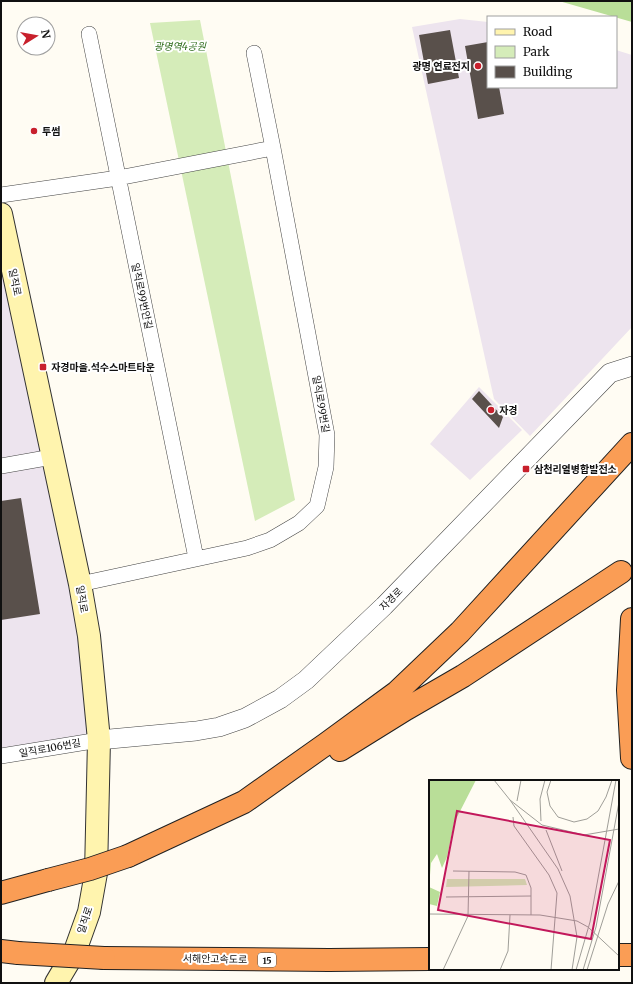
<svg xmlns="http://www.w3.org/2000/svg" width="633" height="984" viewBox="0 0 633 984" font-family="Merriweather,'Noto Sans KR',serif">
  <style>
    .industrial { fill: #ede4ee }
    .green { fill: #d5ecb9 }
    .forest { fill: #b9de98 }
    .building { fill: #59504b }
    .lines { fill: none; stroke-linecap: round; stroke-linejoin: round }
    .minor-casing { stroke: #434343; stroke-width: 16 }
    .tertiary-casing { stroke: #434343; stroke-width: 20 }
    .secondary-casing { stroke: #323232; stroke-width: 24 }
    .motorway-casing { stroke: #212121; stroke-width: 24 }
    .minor { stroke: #fff; stroke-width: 15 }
    .tertiary { stroke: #fff; stroke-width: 19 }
    .secondary { stroke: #fff4ae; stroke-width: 22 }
    .motorway { stroke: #fa9d55; stroke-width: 22 }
    .motorway-bridge-casing { stroke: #212121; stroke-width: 24; stroke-linecap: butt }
    .motorway-bridge { stroke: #fa9d55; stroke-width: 22 }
    .poi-dot { fill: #c8202c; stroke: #fff; stroke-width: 1.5 }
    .labels { text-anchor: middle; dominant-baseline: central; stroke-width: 4; stroke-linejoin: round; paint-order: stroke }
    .shield { fill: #fff; stroke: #585858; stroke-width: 1 }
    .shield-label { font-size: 9px; font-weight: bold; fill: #101010 }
    .park-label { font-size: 10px; font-style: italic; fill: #2e6c1c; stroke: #fff }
    .poi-label { font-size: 10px; font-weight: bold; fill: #101010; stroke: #fff; text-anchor: start }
    .street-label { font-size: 10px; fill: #101010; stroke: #fff }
    .inset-road { fill: none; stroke: #9f9e98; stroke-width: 1 }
    .view { fill: #c2185b; fill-opacity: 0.15; stroke: #c2185b; stroke-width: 2 }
    .inset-edge { fill: none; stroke: #101010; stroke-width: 2 }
  </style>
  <rect width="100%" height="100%" fill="#fffcf3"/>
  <path class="industrial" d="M460,19L488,22V87H616V50L632,55V327L530,436L494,399L412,27Z
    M1,214L99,740L1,756Z
    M479,387L522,430L470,480L430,444Z"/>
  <path class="green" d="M200,20L295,500L255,521L150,23Z"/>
  <path class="forest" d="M559,1H632V22Z"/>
  <path class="building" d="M450,30L459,78L428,84L419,35Z
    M488,42V87H499L504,114L478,119L465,46Z
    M479,391L503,417L499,428L472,399Z
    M21,498L40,614L1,620V501Z"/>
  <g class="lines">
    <defs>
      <path id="minor" d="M89,34L196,558
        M1,195L118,178L273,148
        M1,466L52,457
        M80,584L247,548L270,540L299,523L317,506L326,467L327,435L273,148L254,53
        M1,756L99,740"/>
      <path id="tertiary" d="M99,740L196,731L219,727L245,718L280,699L306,680L384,606L610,373L632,366"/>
      <path id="secondary" d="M1,214L80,584L89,636L99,740L96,873L89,912L75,951L56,983"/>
      <path id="motorway" d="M632,619L628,690L632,758
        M340,750L406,709L463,676L621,572
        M128,856L244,802L326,744L397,692L460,632L632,444
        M1,893L48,880
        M1,951L18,953
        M618,955H632
        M104,958L329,960L430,959"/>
    </defs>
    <use href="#minor" class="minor-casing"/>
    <use href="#tertiary" class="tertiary-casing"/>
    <use href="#secondary" class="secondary-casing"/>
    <use href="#motorway" class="motorway-casing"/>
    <use href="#minor" class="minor"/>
    <use href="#tertiary" class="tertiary"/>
    <use href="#secondary" class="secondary"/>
    <use href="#motorway" class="motorway"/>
    <defs>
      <path id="motorway-bridge" d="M48,880L90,869L128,856
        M18,953L104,958"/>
    </defs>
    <use href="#motorway-bridge" class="motorway-bridge-casing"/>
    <use href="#motorway-bridge" class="motorway-bridge"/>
  </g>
  <g class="poi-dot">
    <circle cx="478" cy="66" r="4"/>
    <circle cx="34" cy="131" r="4"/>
    <rect x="39" y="363" width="8" height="8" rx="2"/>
    <circle cx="491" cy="410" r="4"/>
    <rect x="522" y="465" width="8" height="8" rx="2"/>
  </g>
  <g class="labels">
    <rect class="shield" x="258" y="953" width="18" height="14" rx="3"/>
    <g class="shield-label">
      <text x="267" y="960">15</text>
    </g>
    <g class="park-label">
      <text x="180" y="46">광명역4공원</text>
    </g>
    <g class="poi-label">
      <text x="470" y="66" text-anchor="end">광명 연료전지</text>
      <text x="42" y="131">투썸</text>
      <text x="51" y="367">자경마을.석수스마트타운</text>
      <text x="499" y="410">자경</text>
      <text x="534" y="469">삼천리열병합발전소</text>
    </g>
    <g class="street-label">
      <text transform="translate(15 282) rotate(78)">일직로</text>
      <text transform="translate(142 296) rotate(78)">일직로99번안길</text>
      <text transform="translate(321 404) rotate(80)">일직로99번길</text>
      <text transform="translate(82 599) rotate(80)">일직로</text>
      <text transform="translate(391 599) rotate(-45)">자경로</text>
      <text transform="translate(50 748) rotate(-10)">일직로106번길</text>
      <text transform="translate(85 920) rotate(-72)">일직로</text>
      <text transform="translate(215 959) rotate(1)">서해안고속도로</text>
    </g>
  </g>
  <g transform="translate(429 780)">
    <rect width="190" height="190" fill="#fffcf3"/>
    <path d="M18,99H96L98,105L17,107Z" fill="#d5ecb9"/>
    <path d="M0,0H47L25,43L18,77L13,88L8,74L2,83L0,107L11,112L8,126L0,124Z" fill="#b9de98"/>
    <path class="inset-road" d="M65,0L81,20L113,45L155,55L190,49M122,0L118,12L121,26L129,37L145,42L158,39L169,31L177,17L183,0M81,20L129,89L141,116L148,157L143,190M88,21L92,0M84,37L85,46L120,95L128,113L122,190M112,41L111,19L116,0M117,50L133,91M24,91L86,92L97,95L102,108V135M17,117L102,116M0,134L111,135L148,141L159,147L190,176M14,190L39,136L40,91M71,190L79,171L81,135M147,190L161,142L187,0M154,190L167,147L190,22M158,190L179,124L190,101"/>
    <path class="view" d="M28,31L181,60L162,159L9,130Z"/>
    <rect width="190" height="190" class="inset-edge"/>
  </g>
  <rect width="633" height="984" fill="none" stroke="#101010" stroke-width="4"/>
  <rect x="487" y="16" width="130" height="72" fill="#ffffff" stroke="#9f9f9f"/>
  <rect x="495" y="29" width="20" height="6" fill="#fff4ae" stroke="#9f9f9f"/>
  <text x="523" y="36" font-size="12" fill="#101010">Road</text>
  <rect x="495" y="46" width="20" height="12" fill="#d5ecb9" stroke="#9f9f9f"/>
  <text x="523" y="56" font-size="12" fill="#101010">Park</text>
  <rect x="495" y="66" width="20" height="12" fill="#59504b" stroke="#9f9f9f"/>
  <text x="523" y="76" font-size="12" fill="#101010">Building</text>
  <g transform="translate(36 36) rotate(79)"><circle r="19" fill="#ffffff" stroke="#9f9f9f"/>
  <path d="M0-3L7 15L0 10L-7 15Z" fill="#c8202c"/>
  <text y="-6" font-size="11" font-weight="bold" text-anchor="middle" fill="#101010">N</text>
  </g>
</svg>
